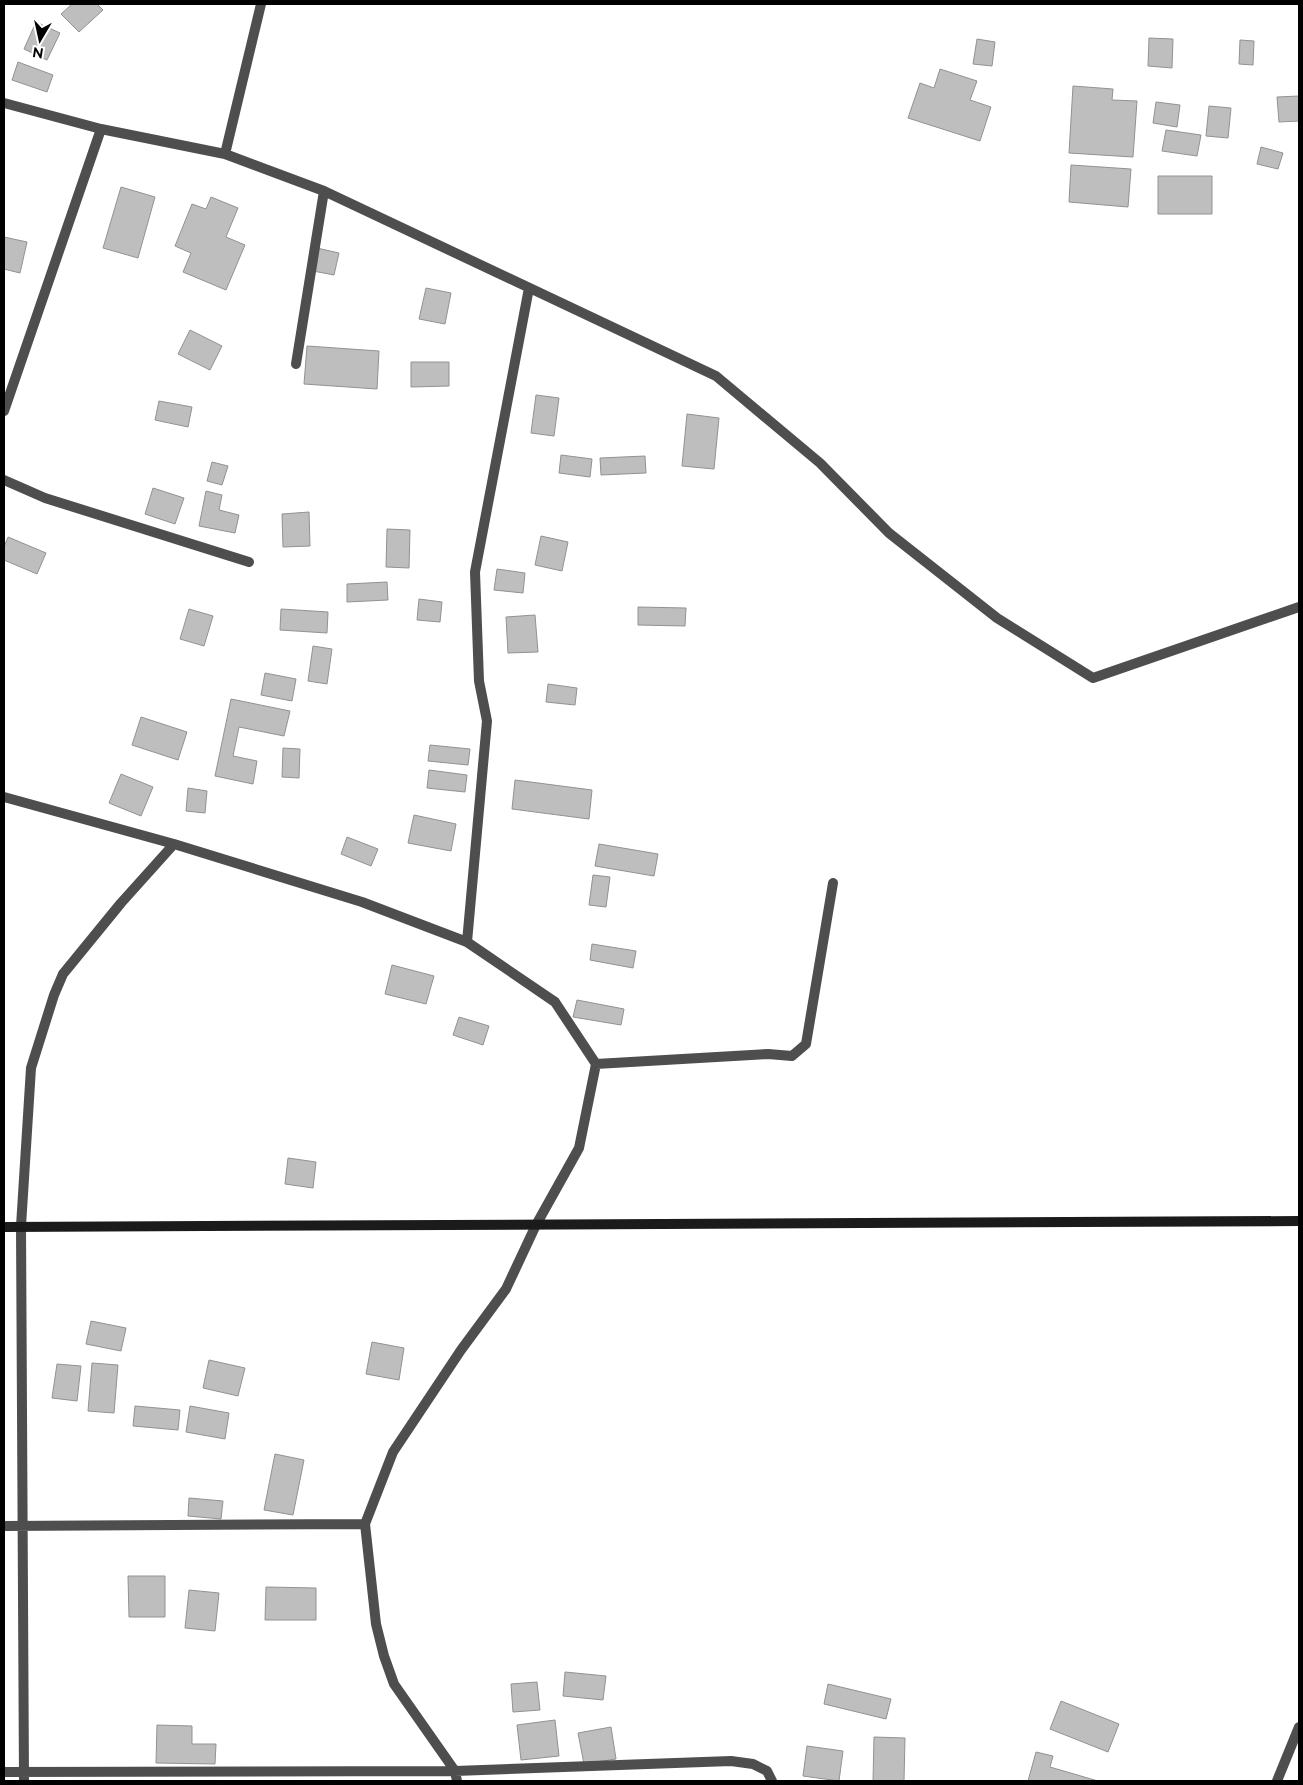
<svg xmlns="http://www.w3.org/2000/svg" width="1303" height="1785" viewBox="0 0 1303 1785" font-family="Raleway,sans-serif">
  <style>
    .building { fill: #bebebe; stroke: #929292 }
    .lines { fill: none; stroke-linecap: round; stroke-linejoin: round }
    .minor { stroke: #4e4e4e; stroke-width: 10 }
    .secondary { stroke: #1b1b1b; stroke-width: 10 }
  </style>
  <rect width="100%" height="100%" fill="#fff"/>
  <path class="building" d="M72,4H97L103,10L79,32L61,14Z
    M36,22L60,33L47,60L24,49Z
    M1149,38L1173,39L1172,68L1148,66Z
    M977,39L995,42L992,66L973,64Z
    M1240,40L1254,41L1253,65L1239,64Z
    M18,62L53,75L47,92L12,80Z
    M940,69L977,81L970,100L991,107L980,141L908,118L920,83L934,88Z
    M1073,86L1113,89L1112,100L1137,101L1133,157L1069,153Z
    M1299,96V121L1279,122L1277,97Z
    M1156,102L1180,105L1177,127L1153,123Z
    M1209,106L1231,108L1228,138L1206,136Z
    M1166,130L1201,135L1197,156L1162,151Z
    M1261,147L1283,153L1278,169L1257,164Z
    M1071,165L1131,169L1128,207L1069,202Z
    M1158,176H1212V214H1158Z
    M121,187L155,197L138,258L103,248Z
    M211,197L238,208L226,237L245,245L226,290L183,272L191,253L175,246L192,204L206,209Z
    M4,237L27,242L20,273L4,269Z
    M317,248L339,253L334,275L313,271Z
    M426,288L451,293L445,324L419,319Z
    M190,330L222,346L210,370L178,354Z
    M307,346L379,351L377,389L304,384Z
    M411,362H449V386L411,387Z
    M536,395L559,398L554,436L531,433Z
    M159,401L192,407L188,427L155,420Z
    M687,414L719,418L714,469L682,466Z
    M561,455L592,459L590,477L559,473Z
    M645,456L646,473L601,475L600,458Z
    M212,462L228,466L222,485L207,481Z
    M153,488L184,498L175,524L145,514Z
    M206,491L222,495L219,510L239,515L235,533L199,526Z
    M309,512L310,546L283,547L282,514Z
    M387,529L410,530L409,568L386,567Z
    M541,536L568,542L562,571L535,565Z
    M8,537L46,553L37,574L4,560V547Z
    M497,569L525,573L523,593L494,590Z
    M387,582L388,600L347,602V584Z
    M419,599L442,602L440,622L417,620Z
    M638,607L686,608L685,626L638,625Z
    M189,609L213,616L204,646L180,639Z
    M281,609L328,612L327,633L280,630Z
    M535,615L538,652L508,653L506,617Z
    M313,646L332,649L327,684L308,681Z
    M265,673L296,679L292,701L261,695Z
    M548,684L577,688L575,705L546,702Z
    M231,699L290,711L284,736L239,727L233,756L257,761L253,784L215,776Z
    M141,717L187,732L178,760L132,745Z
    M430,745L470,749L468,765L428,761Z
    M283,748L300,749L299,778L282,777Z
    M429,770L467,775L465,792L427,788Z
    M121,774L153,787L141,816L109,803Z
    M515,780L592,790L589,819L512,809Z
    M188,788L207,791L205,813L186,811Z
    M414,815L456,824L451,851L408,843Z
    M347,837L378,849L371,866L341,854Z
    M599,844L658,854L654,876L595,866Z
    M593,875L610,877L606,907L589,905Z
    M592,944L636,951L633,968L590,960Z
    M392,965L434,976L426,1004L385,994Z
    M577,1000L624,1009L621,1025L573,1017Z
    M459,1017L489,1026L483,1045L453,1035Z
    M288,1158L316,1162L313,1188L285,1184Z
    M91,1321L126,1328L121,1351L86,1344Z
    M372,1342L404,1348L399,1380L366,1374Z
    M209,1360L245,1368L238,1396L203,1388Z
    M92,1363L118,1365L114,1413L88,1411Z
    M57,1364L81,1366L77,1401L52,1398Z
    M135,1406L180,1410L178,1430L133,1426Z
    M190,1406L229,1413L225,1439L186,1432Z
    M275,1454L304,1460L293,1515L264,1510Z
    M189,1498L223,1501L221,1519L188,1516Z
    M128,1576H165V1617H129Z
    M266,1587L316,1588V1620H265Z
    M189,1590L219,1593L215,1631L185,1628Z
    M565,1672L606,1676L603,1700L563,1696Z
    M537,1682L540,1710L513,1712L511,1684Z
    M828,1684L891,1699L886,1719L824,1704Z
    M1061,1701L1119,1724L1108,1752L1050,1729Z
    M555,1720L559,1756L521,1760L517,1725Z
    M157,1725L192,1726V1744H216L215,1764L156,1763Z
    M611,1727L616,1759L584,1764L578,1733Z
    M874,1737L905,1738L904,1781H873Z
    M807,1746L843,1751L839,1781L803,1776Z
    M1036,1752L1053,1756L1050,1767L1098,1781H1028Z"/>
  <g class="lines">
    <path class="minor" d="M4,103L101,129L225,154L324,191L716,376L820,463L889,533L997,618L1093,678L1299,607
      M225,154L261,4
      M296,364L324,191
      M4,411L101,129
      M4,480L45,498L249,562
      M4,797L174,844L362,902L467,942L555,1002L596,1064L579,1148L536,1225L506,1289L461,1350L393,1452L365,1524L376,1624L384,1656L394,1684L455,1771L457,1781
      M467,942L487,721L479,681L475,572L529,288
      M596,1064L768,1054L792,1056L806,1044L833,883
      M4,1526L365,1524
      M4,1772L455,1771L731,1761L753,1764L767,1771L772,1781
      M24,1781L21,1226L31,1068L54,995L63,974L121,903L174,844
      M1277,1781L1299,1727"/>
    <path class="secondary" d="M4,1227L1299,1221"/>
  </g>
  <rect width="1303" height="1785" fill="none" stroke="#000000" stroke-width="10"/>
  <g transform="translate(40 40) rotate(189)" stroke="#ffffff" stroke-width="4" paint-order="stroke">
  <path d="M0-4L9 19L0 12L-9 19Z" fill="#000000"/>
  <text y="-8" font-size="14" font-weight="bold" text-anchor="middle" fill="#000000">N</text>
  </g>
</svg>
